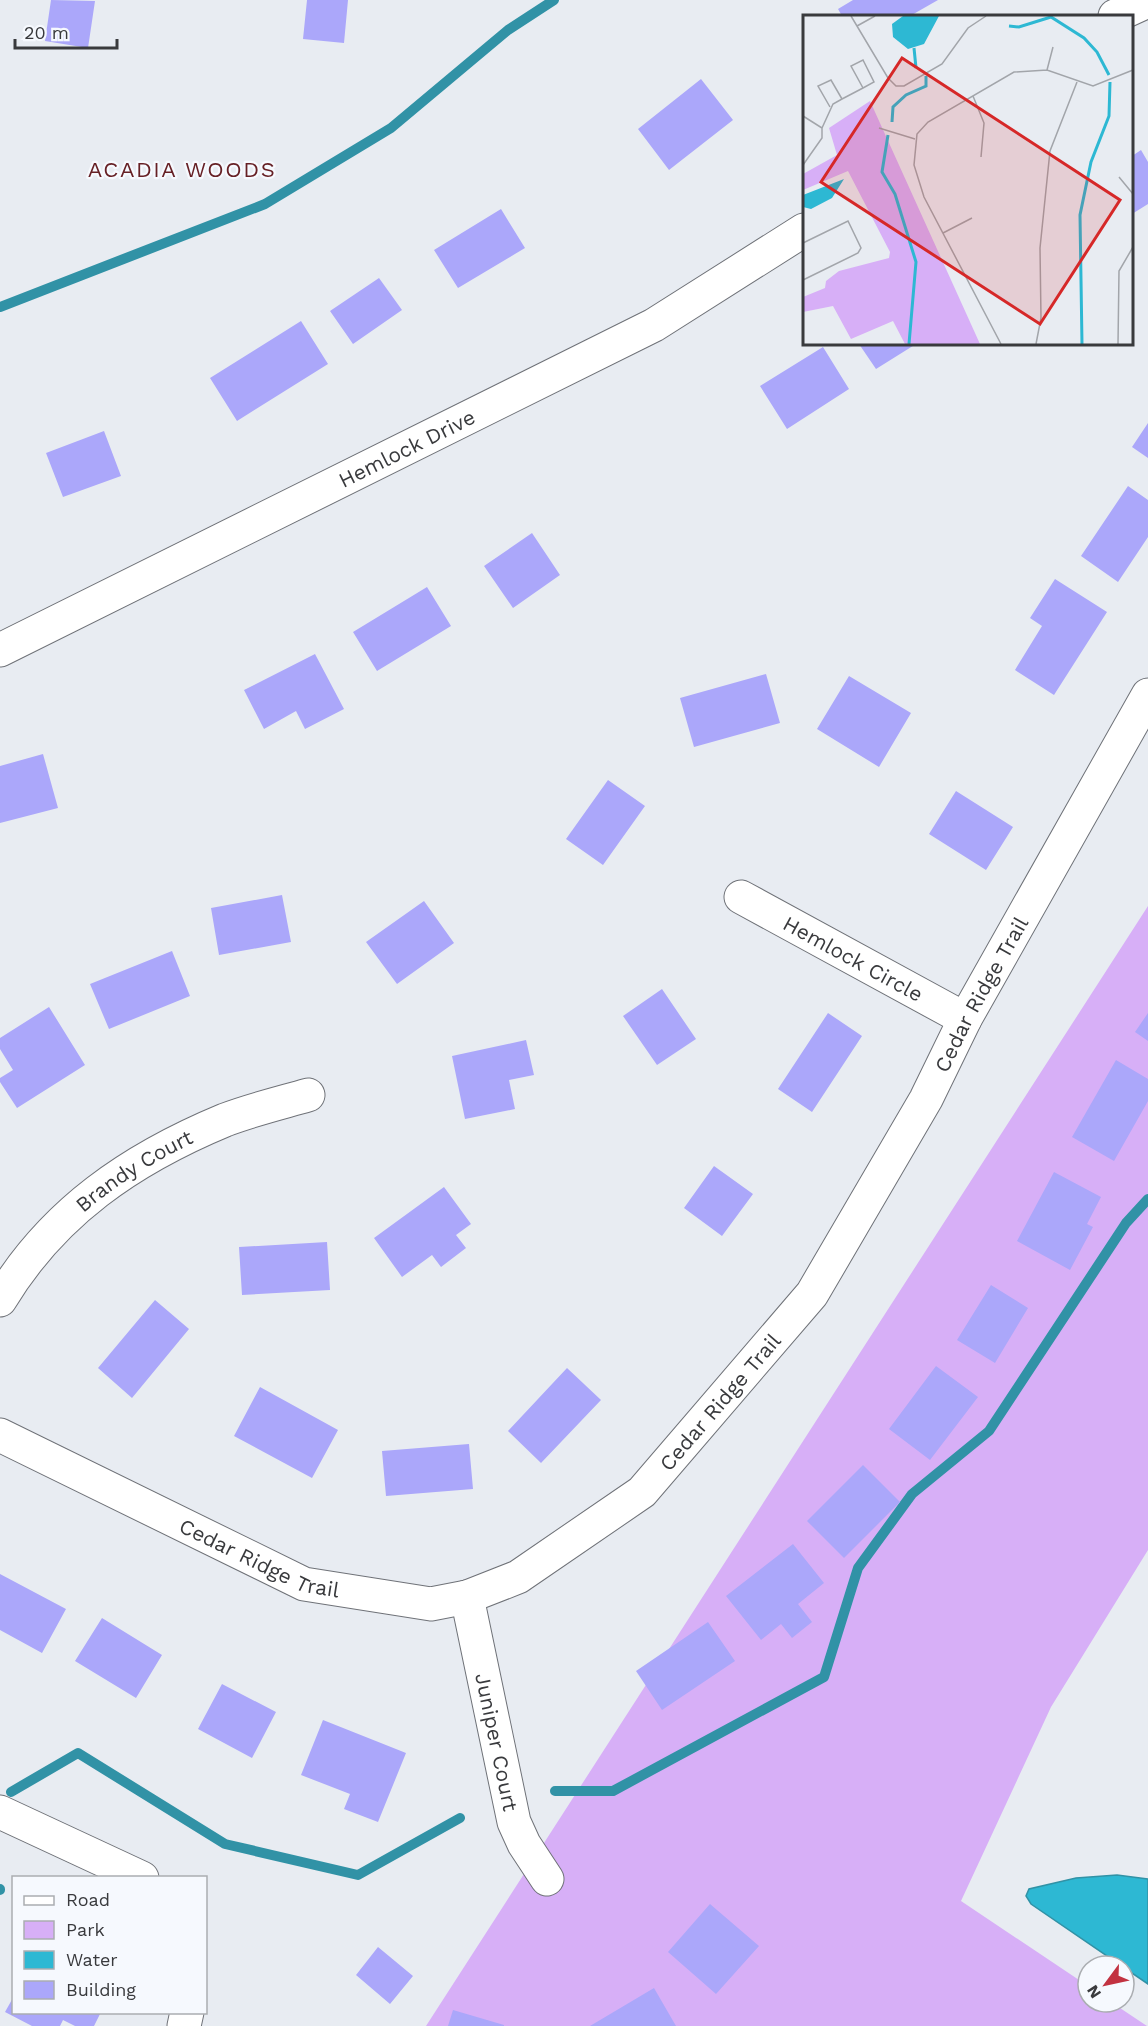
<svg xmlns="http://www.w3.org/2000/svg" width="1148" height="2026" viewBox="0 0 1148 2026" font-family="'Work Sans',sans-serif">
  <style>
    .green { fill: #d7aff7 }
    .water { fill: #2db8d3; stroke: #3192a6; stroke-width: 1.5 }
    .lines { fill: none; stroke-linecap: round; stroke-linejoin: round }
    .stream { stroke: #3192a6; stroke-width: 10 }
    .building { fill: #aba7fa }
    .minor-casing { stroke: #6f7278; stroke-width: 35 }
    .minor { stroke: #fff; stroke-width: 33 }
    .labels { text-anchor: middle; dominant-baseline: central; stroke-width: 4.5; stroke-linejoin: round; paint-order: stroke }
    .street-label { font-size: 21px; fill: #393a3d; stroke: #f6f9fe }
    .neighbourhood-label { font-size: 22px; letter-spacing: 1.5px; fill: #662025; stroke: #f6f9fe }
    .inset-river { fill: none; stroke: #2db8d3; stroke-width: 3 }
    .inset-road { fill: none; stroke: #a2a5aa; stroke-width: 1.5 }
    .view { fill: #d62828; fill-opacity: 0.15; stroke: #d62828; stroke-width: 3 }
    .inset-edge { fill: none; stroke: #393a3d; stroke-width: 3 }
  </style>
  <rect width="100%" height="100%" fill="#e8ecf2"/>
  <path class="green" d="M1148,906V1550L1051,1707L961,1901L1088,1986V2002H1111L1147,2026H426Z"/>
  <path class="water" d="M1117,1875L1148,1879V1984L1031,1904L1026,1896L1029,1889L1076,1878Z"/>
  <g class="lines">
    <path class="stream" d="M0,307L265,204L391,128L508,30L554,0
      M555,1791H613L824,1677L858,1568L912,1494L989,1431L1126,1223L1148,1199
      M11,1792L78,1753L225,1844L358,1875L460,1818
      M0,1890V1889"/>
  </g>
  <path class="building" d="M51,0L95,1L88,48L45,41Z
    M307,0H348L344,43L303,39Z
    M853,0H938L910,16H842L838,9Z
    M701,79L733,120L669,170L638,129Z
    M1141,150L1148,162V204L1132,214V156Z
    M501,209L525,248L458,288L434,250Z
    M379,278L402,310L353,344L330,311Z
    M301,321L328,364L237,421L210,378Z
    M859,344H916L876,369Z
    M823,347L849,389L787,429L760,386Z
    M1148,423V458L1132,447Z
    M104,431L121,476L63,497L46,453Z
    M1128,486L1148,500V537L1118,582L1081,556Z
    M532,533L560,575L513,608L484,566Z
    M1055,579L1107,612L1054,695L1015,670L1042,626L1030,618Z
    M427,587L451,626L377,671L353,632Z
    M315,654L344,709L305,729L296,711L264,729L244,690Z
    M766,674L780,723L694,747L680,698Z
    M849,676L911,713L879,767L817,729Z
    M43,754L58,808L0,823V766Z
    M608,780L645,806L603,865L566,839Z
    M956,791L1013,827L986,870L929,834Z
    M282,895L291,942L219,955L211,908Z
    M424,901L454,943L397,984L366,942Z
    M172,951L190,996L109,1029L90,984Z
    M662,989L696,1039L657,1065L623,1016Z
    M49,1007L85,1065L17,1108L0,1082V1078L13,1070L0,1049V1038Z
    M828,1013L862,1036L812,1112L778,1089Z
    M1148,1013V1041L1135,1032Z
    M526,1040L534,1075L509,1080L515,1109L465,1119L452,1056Z
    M1116,1060L1148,1079V1101L1114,1161L1072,1137Z
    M714,1166L753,1194L722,1236L684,1208Z
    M1054,1172L1101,1197L1087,1224L1093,1227L1070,1270L1017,1241Z
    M444,1187L471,1224L456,1235L466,1248L441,1267L432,1255L402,1277L374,1238Z
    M327,1242L330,1290L242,1295L239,1247Z
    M991,1285L1028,1308L995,1363L957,1340Z
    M155,1300L189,1329L132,1398L98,1368Z
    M936,1366L978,1397L930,1460L889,1429Z
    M567,1368L601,1400L541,1463L508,1431Z
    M260,1387L338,1430L312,1478L234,1436Z
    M469,1444L473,1489L386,1496L382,1451Z
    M863,1465L900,1502L844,1558L807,1521Z
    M793,1544L824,1583L798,1604L812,1622L792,1638L781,1624L761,1640L726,1596Z
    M0,1574L66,1609L42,1653L0,1630Z
    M102,1618L162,1655L136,1698L75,1661Z
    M708,1622L735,1661L662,1710L636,1671Z
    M222,1684L276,1712L252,1758L198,1729Z
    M323,1720L406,1753L378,1822L344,1809L350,1794L301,1775Z
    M710,1904L759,1946L716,1994L668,1952Z
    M378,1947L413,1976L390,2004L356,1975Z
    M654,1988L676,2026H590Z
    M14,1996V2012H101L94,2026H75L63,2020L60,2026H32L5,2012Z
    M453,2010L504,2025V2026H448Z"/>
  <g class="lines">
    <defs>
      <g id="minor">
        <path d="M1115,16L1148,1"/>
        <path id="s1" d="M0,650L654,325L804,230"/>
        <path id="s2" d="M741,897L965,1019"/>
        <path id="s3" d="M0,1300C53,1212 131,1159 225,1120C251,1110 280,1103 308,1095"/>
        <path id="s4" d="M0,1435L304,1584L431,1604L467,1597L518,1577L642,1492L812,1294L926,1099L965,1019L1148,695"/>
        <path id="s5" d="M467,1597L514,1822L524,1844L547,1879"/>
        <path d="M0,1812L142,1878"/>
        <path d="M184,2026L187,2012"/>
      </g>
    </defs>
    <use href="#minor" class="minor-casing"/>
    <use href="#minor" class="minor"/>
  </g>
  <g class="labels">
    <g class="street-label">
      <text stroke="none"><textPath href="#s1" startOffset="454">Hemlock Drive</textPath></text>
      <text stroke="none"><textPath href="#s2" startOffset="128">Hemlock Circle</textPath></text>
      <text stroke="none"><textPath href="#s4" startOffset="1314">Cedar Ridge Trail</textPath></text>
      <text stroke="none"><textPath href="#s3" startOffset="189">Brandy Court</textPath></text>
      <text stroke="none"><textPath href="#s4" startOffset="828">Cedar Ridge Trail</textPath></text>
      <text stroke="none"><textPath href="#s4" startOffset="288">Cedar Ridge Trail</textPath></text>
      <text stroke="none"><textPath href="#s5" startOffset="148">Juniper Court</textPath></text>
    </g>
    <g class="neighbourhood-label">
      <text x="182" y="169">ACADIA WOODS</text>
    </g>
  </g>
  <g transform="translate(803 15)">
    <rect width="330" height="330" fill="#e8ecf2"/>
    <path d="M67,86L177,329H102L90,306L48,324L30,291L0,297V282L22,273L23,266L36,256L86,243L87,237L45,156L0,175V159L34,140L26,113Z" fill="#d7aff7"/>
    <path d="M100,1H136L121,29L105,34L90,22L89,9ZM41,164L29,183L8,194L0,192V180Z" fill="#2db8d3"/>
    <path class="inset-river" d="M206,11L216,12L248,2L281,23L294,37L306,60M111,33L113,53M89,107L90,92L103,80L123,71V61M85,120L79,157L92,179L113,247L106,329M279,329L277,200L288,147L306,101L307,67"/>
    <path class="inset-road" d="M48,1L85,63L93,71H101L139,49L165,13L183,1M54,11L72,1M244,55L250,32M170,81L181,108L178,142M27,92L15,71L28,65L39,84M0,101L19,113V123L0,150M19,113L30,89L39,84L60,73L71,67L60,45L48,51L60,73M76,113L112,124M316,162L330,179M140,218L169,203M0,228L45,206L58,233L55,238L0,265M198,329L121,182L111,150L114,119L125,107L211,57L244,55L290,71L330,55M233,329L238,303L237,233L247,136L274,67M315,329L316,256L330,232"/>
    <path class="view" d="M99,43L317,185L237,309L18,167Z"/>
    <rect width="330" height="330" class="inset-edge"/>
  </g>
  <rect x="12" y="1876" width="195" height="138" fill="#f6f9fe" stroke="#aaadb1" stroke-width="1.5"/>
  <rect x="24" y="1896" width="30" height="9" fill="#ffffff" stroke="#aaadb1" stroke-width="1.5"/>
  <text x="66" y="1906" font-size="18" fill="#393a3d">Road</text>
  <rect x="24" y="1921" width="30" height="18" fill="#d7aff7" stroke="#aaadb1" stroke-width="1.5"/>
  <text x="66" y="1936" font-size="18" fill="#393a3d">Park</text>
  <rect x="24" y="1951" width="30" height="18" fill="#2db8d3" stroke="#aaadb1" stroke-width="1.5"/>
  <text x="66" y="1966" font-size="18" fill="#393a3d">Water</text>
  <rect x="24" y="1981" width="30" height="18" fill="#aba7fa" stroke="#aaadb1" stroke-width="1.5"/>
  <text x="66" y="1996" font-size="18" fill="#393a3d">Building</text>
  <g transform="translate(1106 1984) rotate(237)"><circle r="28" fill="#f6f9fe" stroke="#aaadb1" stroke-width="1.5"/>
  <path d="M0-4.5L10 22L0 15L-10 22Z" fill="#c23241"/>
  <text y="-9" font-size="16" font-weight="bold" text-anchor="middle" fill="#393a3d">N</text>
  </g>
  <path d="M15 39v9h102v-9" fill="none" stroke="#393a3d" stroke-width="3"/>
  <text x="24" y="39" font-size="18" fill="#393a3d" stroke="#f6f9fe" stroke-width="4.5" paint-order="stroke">20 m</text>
</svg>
